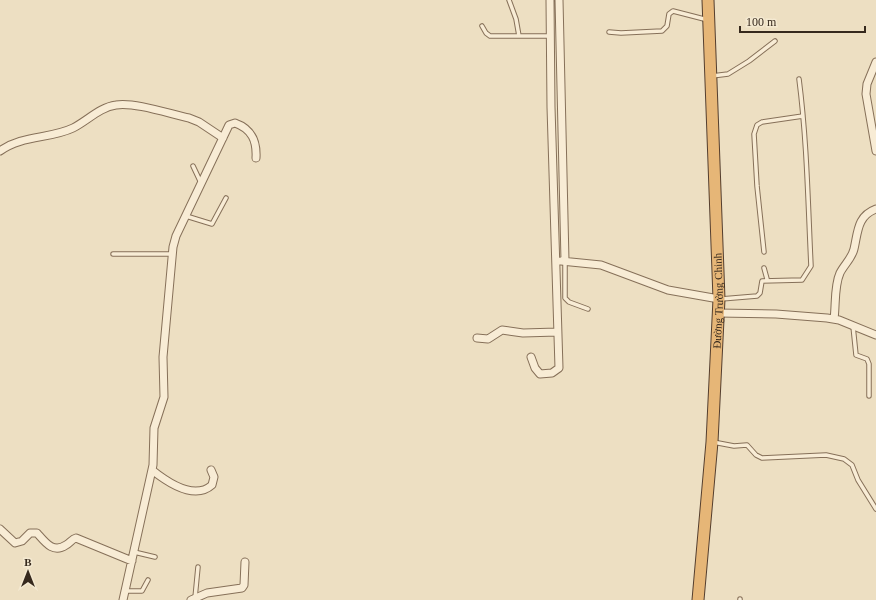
<svg xmlns="http://www.w3.org/2000/svg" width="876" height="600" viewBox="0 0 876 600" font-family="Georgia,serif">
  <style>
    .lines { fill: none; stroke-linecap: round; stroke-linejoin: round }
    .service-casing { stroke: #867059; stroke-width: 5.5 }
    .minor-casing { stroke: #867059; stroke-width: 9 }
    .trunk-casing { stroke: #543e2e; stroke-width: 13 }
    .service { stroke: #f8ecd5; stroke-width: 3.5 }
    .minor { stroke: #f8ecd5; stroke-width: 7 }
    .trunk { stroke: #e6b677; stroke-width: 11 }
    .labels { text-anchor: middle; dominant-baseline: central; stroke-width: 3.5; stroke-linejoin: round; paint-order: stroke }
    .street-label { font-size: 11px; fill: #36291d; stroke: #f4e9d1 }
  </style>
  <rect width="100%" height="100%" fill="#eddfc2"/>
  <g class="lines">
    <defs>
      <path id="service" d="M509,0L516,19L519,36
        M482,26L486,33L490,36H551
        M609,32L621,33L662,31L667,26L669,14L673,11L708,20
        M712,76L728,74L749,61L775,41
        M193,166L201,183
        M186,216L212,224L226,198
        M764,252L757,186L754,134L757,125L762,122L803,116
        M113,254H172
        M565,261V298L569,302L588,309
        M764,268L767,279
        M721,299L757,296L760,293L762,281L802,280L811,266C808,204 807,141 799,79
        M853,326L856,355L867,359L869,364V396
        M713,442L734,446L747,445L756,455L762,458L826,455L844,459L852,465L858,480L876,509
        M134,552L155,557
        M125,591H142L148,580
        M195,598L198,567
        M740,600V599"/>
      <path id="minor" d="M559,0L565,261
        M876,62L867,84L866,94L876,151
        M0,151C22,135 50,139 73,128C87,121 100,107 116,105C135,102 170,114 189,118L199,122L223,138
        M561,261L601,265L668,290L719,299
        M718,313L776,314L827,318L839,320L876,335
        M834,319C836,305 834,286 840,273C844,265 852,258 854,249C858,232 857,216 876,209
        M477,338L488,339L502,330L523,333L557,332
        M531,357L535,368L540,374L552,373L559,368L551,107L550,0
        M152,470C167,482 194,501 212,485L214,477L211,470
        M0,529L15,543L22,541L30,533H37C45,542 53,554 66,545C70,543 72,539 76,538L132,561
        M123,600L153,465L154,428L164,397L163,357L173,247L176,236L229,125L235,123C252,129 257,141 256,158
        M191,600L207,593L242,588L244,585L245,562"/>
      <g id="trunk">
        <path id="s1" d="M698,600L712,442L719,299L708,0"/>
      </g>
    </defs>
    <use href="#service" class="service-casing"/>
    <use href="#minor" class="minor-casing"/>
    <use href="#trunk" class="trunk-casing"/>
    <use href="#service" class="service"/>
    <use href="#minor" class="minor"/>
    <use href="#trunk" class="trunk"/>
  </g>
  <g class="labels">
    <g class="street-label">
      <text stroke="none"><textPath href="#s1" startOffset="300">Đường Trường Chinh</textPath></text>
    </g>
  </g>
  <g transform="translate(28 572)" stroke="#f4e9d1" stroke-width="3" paint-order="stroke">
  <path d="M0-3L7 15L0 10L-7 15Z" fill="#36291d"/>
  <text y="-6" font-size="11" font-weight="bold" text-anchor="middle" fill="#36291d">B</text>
  </g>
  <path d="M740 26v6h125v-6" fill="none" stroke="#36291d" stroke-width="2"/>
  <text x="746" y="26" font-size="12" fill="#36291d" stroke="#f4e9d1" stroke-width="3" paint-order="stroke">100 m</text>
</svg>
